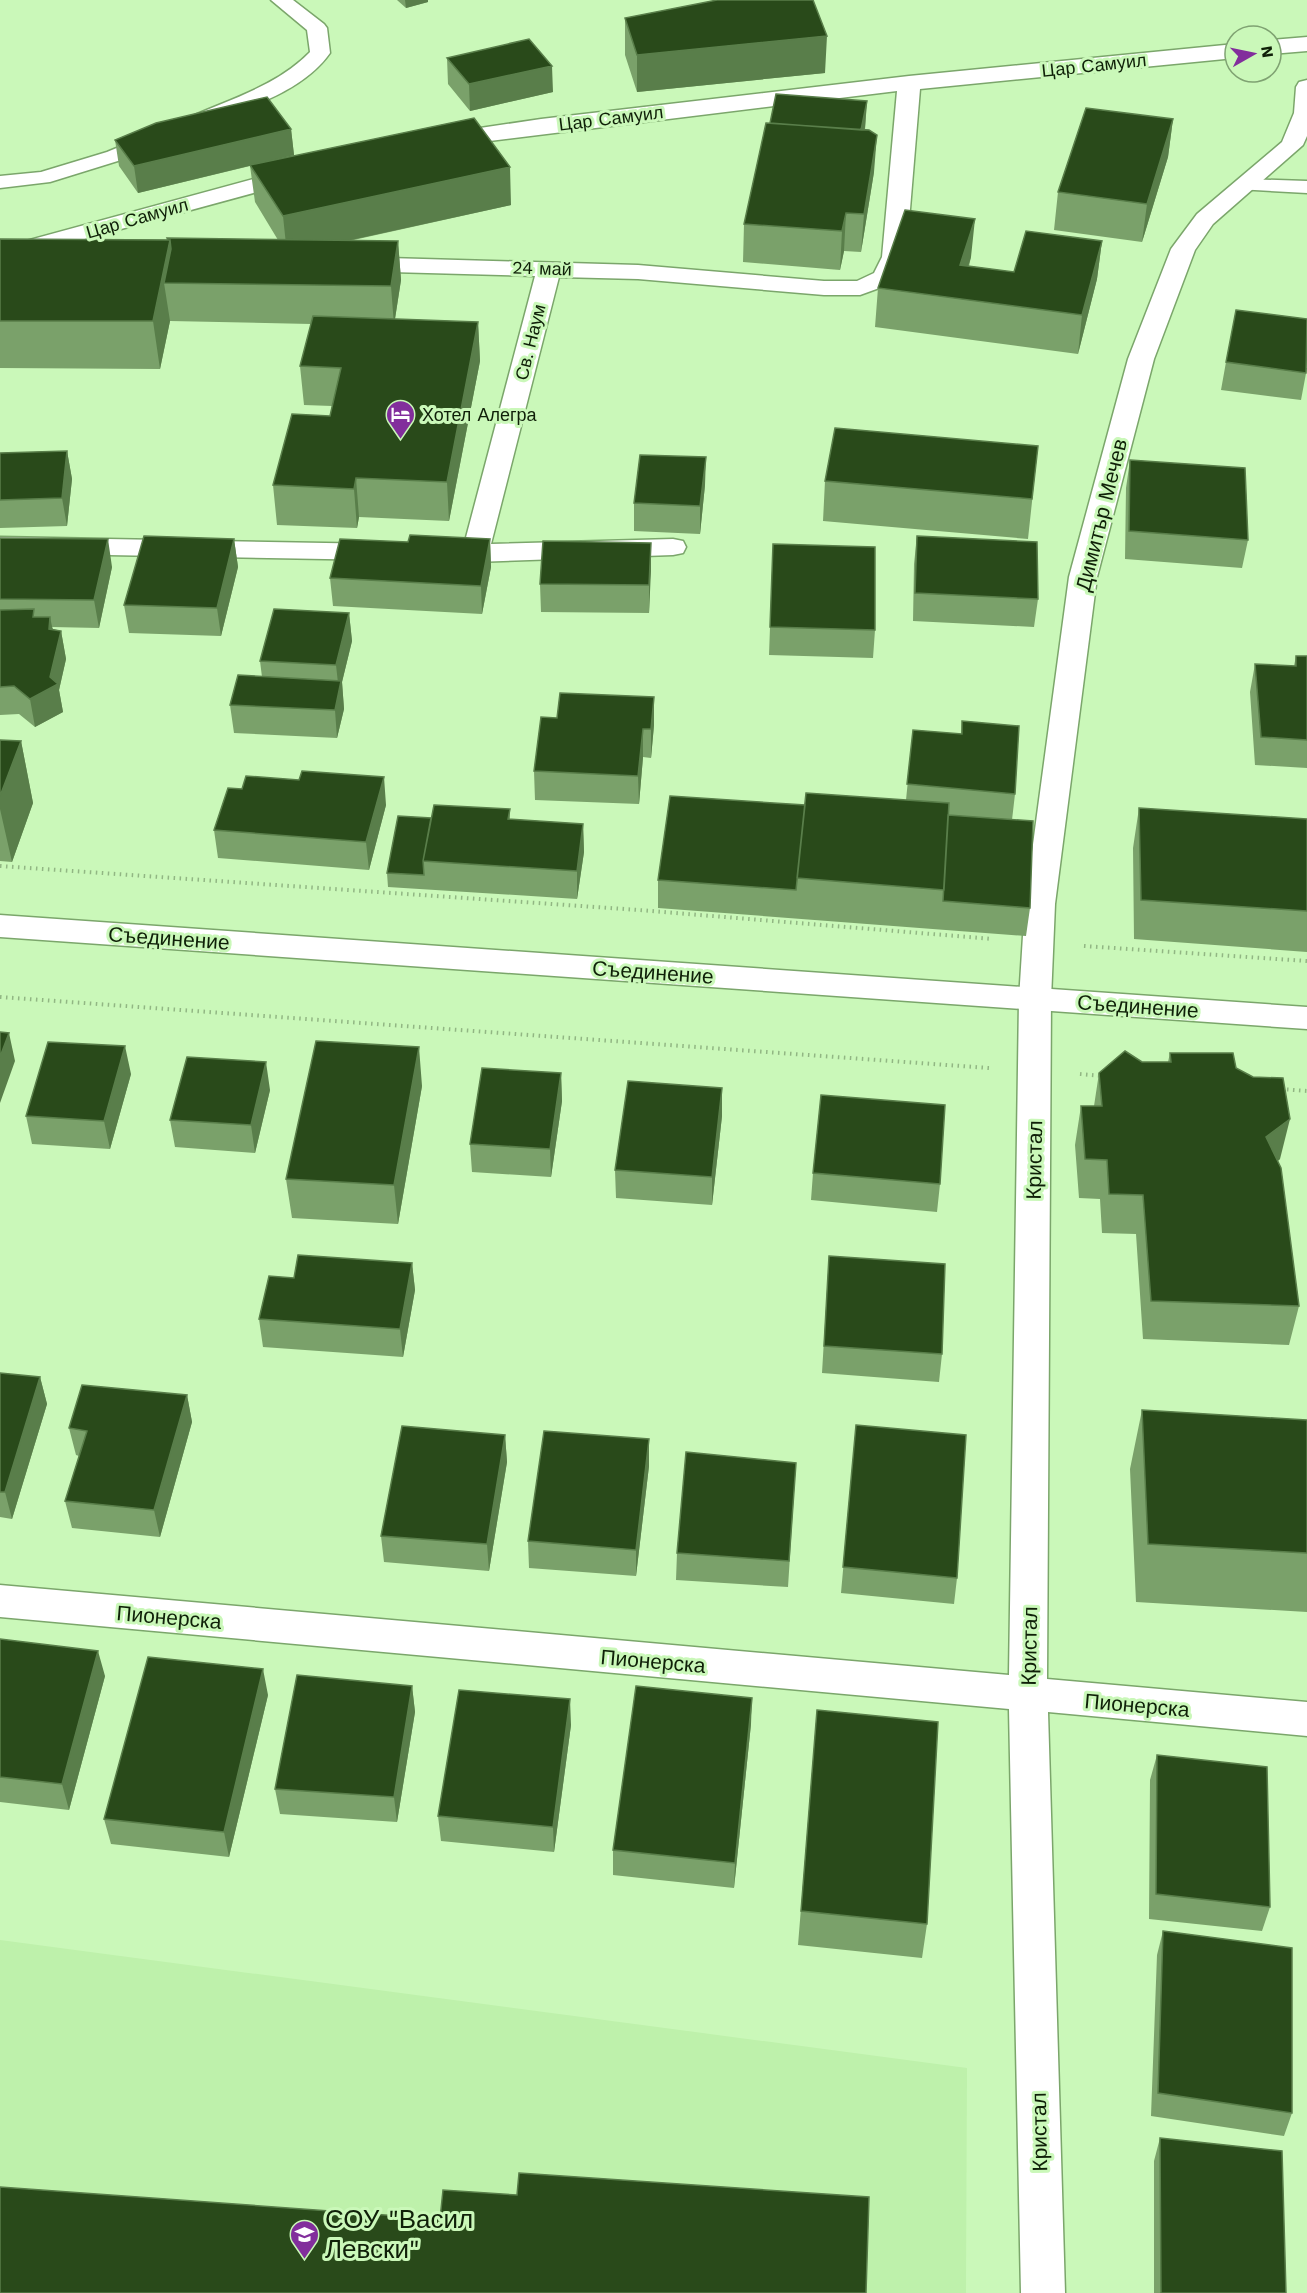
<svg xmlns="http://www.w3.org/2000/svg" width="1307" height="2293" viewBox="0 0 1307 2293" font-family="'Work Sans',sans-serif">
  <style>
    .built { fill: #bef1ab }
    .lines { fill: none; stroke-linecap: round; stroke-linejoin: round }
    .lane-casing { stroke: #7ba66b; stroke-width: 3 }
    .street-casing { stroke: #7ba66b; stroke-width: 3 }
    .secondary-casing { stroke: #7ba66b; stroke-width: 3 }
    .path { stroke: #91b683; stroke-width: 4; stroke-dasharray: 1.5 4.5; stroke-linecap: butt }
    .lane { fill: #fff; fill-rule: evenodd }
    .street { fill: #fff; fill-rule: evenodd }
    .secondary { fill: #fff; fill-rule: evenodd }
    .wall { fill: #7aa16a }
    .shaded-wall { fill: #597e4a }
    .building { fill: #294a1a; stroke: #597e4a; stroke-width: 1.5 }
    .labels { text-anchor: middle; dominant-baseline: central; stroke-width: 6; stroke-linejoin: round; paint-order: stroke }
    .far-street-label { font-size: 18px; fill: #0f2008; stroke: #caf8b9 }
    .far-poi-label { font-size: 18px; fill: #0f2008; stroke: #caf8b9; text-anchor: start }
    .street-label { font-size: 21px; fill: #0f2008; stroke: #caf8b9 }
    .near-poi-label { font-size: 26px; fill: #0f2008; stroke: #caf8b9; text-anchor: start }
  </style>
  <rect width="100%" height="100%" fill="#caf8b9"/>
  <path class="built" d="M0,1940L967,2068L966,2293H0Z"/>
  <g class="lines">
    <defs>
      <path id="lane" d="M271,0H293L324,24L327,28L330,53C302,93 245,108 202,126L195,128L188,126L185,122L188,118C230,99 277,86 310,52L307,30Z
        M153,133L160,135L163,139L160,143L121,160L50,182L0,188V176L41,172L107,152Z
        M1244,179L1307,181V193L1237,189L1233,185L1237,181Z"/>
      <path id="street" d="M1307,37V51L1271,54V40Z
        M1235,44V58L920,89L906,257L893,283L860,295H824L638,279L559,277L491,544L673,539L683,541L686,547L683,553L673,555L475,562H446L436,560L432,554L436,548L464,545L535,276L354,271L345,269L342,264L345,259L354,257L638,265L824,281H857L874,273L882,257L897,91L441,147L433,145L430,140L433,135L541,119L909,76Z
        M1307,80V136L1303,145L1213,224L1195,250L1154,359L1097,577L1055,904L1051,999L1047,1679L1307,1702V1736L1048,1712L1065,2293H1021L1009,1709L0,1617V1585L1009,1675L1019,999L1025,904L1069,577L1128,359L1171,249L1197,214L1282,142L1294,113L1296,87L1299,82Z
        M297,167L305,169L309,174L305,179L0,262V248Z
        M0,537L382,544L392,546L396,552L392,558L382,560L0,553Z"/>
      <path id="secondary" d="M0,915L1307,1007V1029L0,937Z"/>
    </defs>
    <use href="#lane" class="lane-casing"/>
    <use href="#street" class="street-casing"/>
    <use href="#secondary" class="secondary-casing"/>
    <path class="path" d="M0,866L639,910L993,939
      M1084,946L1307,961
      M0,997L989,1068
      M1080,1074L1103,1076
      M1281,1089L1307,1091"/>
    <use href="#lane" class="lane"/>
    <use href="#street" class="street"/>
    <use href="#secondary" class="secondary"/>
  </g>
  <path class="wall" d="M397,0H428V2L406,8Z
    M625,18L825,73L637,92L625,55Z
    M447,58L553,92L470,111L448,84Z
    M867,101L865,130L874,172L861,252L844,251L840,270L743,262L744,224L770,123Z
    M1173,119L1168,157L1142,242L1054,230L1058,192Z
    M291,129L294,155L511,205L349,241H398L401,280L395,319L478,322L480,361L449,521L359,517L357,528L277,525L273,485L330,416L332,406L304,405L300,366L311,324L170,321L160,369L0,368V239L278,240L255,202L250,166L138,193L119,166L115,140Z
    M1102,241L1097,279L1078,354L875,327L878,288L971,257L969,266L1014,272Z
    M1226,362L1307,368L1301,400L1221,390Z
    M1038,446L1028,539L823,521L825,481Z
    M67,451L72,479L67,526L0,528V453Z
    M1130,460L1248,540L1242,568L1125,559L1126,488Z
    M705,485L700,534L634,531V503Z
    M917,536L1038,599L1034,627L913,621L914,564Z
    M0,538L112,567L99,628L52,627L53,629L61,631L66,659L59,690L63,712L35,727L19,714L0,715Z
    M234,539L238,567L221,636L129,633L124,605Z
    M490,539L491,567L482,614L333,606L330,578L408,542Z
    M651,543L649,613L541,612L540,584Z
    M773,544L875,630L873,658L769,655Z
    M349,613L352,641L342,682L344,709L337,738L234,733L230,705L262,677L260,661Z
    M1296,656H1307V768L1255,765L1250,692L1255,664L1294,666Z
    M541,717L654,725L651,758L643,757L639,804L535,800L534,771Z
    M962,721L1015,794L1012,820L1030,908L1026,936L658,908V880L805,805L906,800L913,730L961,734Z
    M0,740L21,741L33,803L12,862L0,861Z
    M386,805L369,870L218,858L214,830Z
    M1139,808L1307,819V952L1134,939L1133,848Z
    M510,809V819L583,824L584,852L577,899L388,887L387,873L431,818Z
    M1170,1053L1236,1068L1280,1159L1278,1161L1299,1306L1289,1345L1143,1339L1136,1234L1102,1233L1100,1199L1079,1198L1075,1145L1081,1106H1094L1099,1073L1142,1062H1168Z
    M561,1073L562,1101L551,1177L472,1172L470,1144Z
    M131,1074L110,1149L32,1144L26,1116Z
    M422,1086L398,1224L292,1218L286,1179Z
    M722,1088V1116L712,1205L616,1198L615,1170Z
    M270,1090L255,1153L175,1147L170,1120Z
    M813,1173L940,1184L937,1212L811,1200Z
    M829,1256L942,1354L939,1382L822,1373Z
    M412,1263L415,1290L403,1357L263,1347L259,1319L294,1278Z
    M0,1373L40,1377L47,1404L12,1519L0,1517Z
    M187,1395L192,1422L160,1537L72,1528L65,1501L79,1456L76,1455L69,1428Z
    M1142,1410L1307,1420V1612L1136,1602L1130,1469Z
    M856,1425L957,1578L954,1604L841,1593Z
    M505,1435L507,1462L489,1571L384,1562L381,1536Z
    M649,1439V1466L636,1576L529,1568L528,1541Z
    M796,1463L788,1587L676,1580L677,1553Z
    M0,1639L105,1676L69,1810L0,1802Z
    M412,1686L415,1712L397,1822L280,1814L275,1789Z
    M268,1695L229,1857L111,1844L104,1819Z
    M817,1710L927,1924L922,1958L798,1945Z
    M751,1724L734,1888L613,1875V1850Z
    M571,1725L554,1852L441,1841L438,1816Z
    M1157,1755L1270,1907L1262,1931L1149,1919L1150,1780Z
    M1163,1931L1292,2113L1284,2136L1151,2116L1157,1955Z
    M1160,2138L1286,2293H1154V2161Z"/>
  <path class="shaded-wall" d="M405,0H428V2L406,8Z
    M827,36L825,73L637,92V55Z
    M552,66L553,92L470,111L469,84Z
    M867,101L865,127L859,159L860,132Z
    M1173,119L1168,157L1142,242L1147,204Z
    M291,129L294,155L138,193L134,166Z
    M877,135L874,172L861,252L864,214Z
    M510,167L511,205L287,254L283,216Z
    M846,213L844,251L840,270L842,231Z
    M975,219L971,257L958,299L960,265Z
    M170,240L176,283H164L170,321L160,369L153,321Z
    M398,241L401,280L394,325L391,286Z
    M1102,241L1097,279L1078,354L1082,315Z
    M478,322L480,361L449,521L447,482Z
    M67,451L72,479L67,526L62,498Z
    M706,457L705,485L700,534V506Z
    M356,478L359,517L357,528L354,489Z
    M108,539L112,567L99,628L94,600Z
    M234,539L238,567L221,636L217,608Z
    M490,539L491,567L482,614L481,586Z
    M651,543V571L649,613V585Z
    M349,613L352,641L342,682L344,709L337,738L335,710L339,692L336,665Z
    M50,617L56,645L49,629Z
    M61,631L66,659L59,690L63,712L35,727L30,699L50,677Z
    M654,697V725L651,758V729Z
    M643,729V757L639,804L638,776Z
    M21,741L33,803L12,862L0,809V796Z
    M384,777L386,805L369,870L366,842Z
    M583,824L584,852L577,899V871Z
    M9,1033L15,1061L0,1103V1057Z
    M125,1046L131,1074L110,1149L104,1121Z
    M419,1047L422,1086L398,1224L394,1185Z
    M266,1062L270,1090L255,1153L251,1125Z
    M561,1073L562,1101L551,1177L550,1149Z
    M722,1088V1116L712,1205V1177Z
    M1290,1119L1280,1159L1257,1176L1266,1137Z
    M412,1263L415,1290L403,1357L400,1329Z
    M40,1377L47,1404L12,1519L5,1492Z
    M187,1395L192,1422L160,1537L154,1510Z
    M505,1435L507,1462L489,1571L487,1544Z
    M649,1439V1466L636,1576V1550Z
    M98,1651L105,1676L69,1810L62,1784Z
    M263,1669L268,1695L229,1857L224,1832Z
    M412,1686L415,1712L397,1822L394,1797Z
    M752,1698L751,1724L734,1888L735,1863Z
    M570,1699L571,1725L554,1852L553,1827Z"/>
  <path class="building" d="M717,0H813L827,36L637,55L625,18Z
    M529,39L552,66L469,84L447,58Z
    M776,94L867,101L861,130L770,123Z
    M267,97L291,129L134,166L115,140L156,123Z
    M1086,108L1173,119L1147,204L1058,192Z
    M474,118L510,167L283,216L250,165Z
    M766,123L869,130L877,135L864,214L846,213L842,231L744,224Z
    M905,210L975,219L960,265L1014,272L1026,231L1102,241L1082,315L878,288Z
    M167,238L398,241L391,286L164,283L171,249L170,240H168Z
    M0,239L170,240L153,321H0Z
    M1236,310L1307,319L1306,373L1226,362Z
    M313,316L478,322L447,482L356,478L354,489L273,485L292,414L330,416L341,368L300,366Z
    M835,428L1038,446L1032,499L825,481Z
    M67,451L62,498L0,500V453Z
    M640,455L706,457L700,506L634,503Z
    M1130,460L1245,468L1248,540L1129,531Z
    M410,535L490,539L481,586L330,578L340,539L408,542Z
    M144,536L234,539L217,608L124,605Z
    M917,536L1037,542L1038,599L915,593Z
    M0,538L108,539L94,600L0,599Z
    M543,541L651,543L649,585L540,584Z
    M773,544L875,547V630L770,627Z
    M34,609L33,617H50L49,629L61,631L50,677L58,684L30,699L14,686L0,687V610Z
    M274,609L349,613L336,665L260,661Z
    M1296,656H1307V740L1261,737L1255,664L1296,666Z
    M238,675L341,681L335,710L230,705Z
    M560,693L654,697L651,729H643L638,776L534,771L541,717L557,718Z
    M962,721L1019,726L1015,794L907,784L913,730L962,734Z
    M0,740L21,741L0,796Z
    M302,771L384,777L366,842L214,830L228,788L242,789L246,776L299,780Z
    M806,793L949,803L944,890L797,878Z
    M670,796L805,805L796,890L658,880Z
    M434,805L510,809L508,819L583,824L577,871L423,861Z
    M1139,808L1307,819V911L1141,900Z
    M948,815L1033,821L1030,908L943,901Z
    M398,816L431,818L423,861L424,875L387,873Z
    M0,1032L9,1033L0,1057Z
    M316,1041L419,1047L394,1185L286,1179Z
    M48,1042L125,1046L104,1121L26,1116Z
    M1125,1051L1142,1062H1171L1170,1053H1233L1236,1068L1253,1077L1283,1078L1290,1119L1266,1137L1281,1168L1299,1306L1151,1301L1143,1195L1109,1194L1107,1160L1085,1159L1081,1106H1102L1099,1073Z
    M187,1057L266,1062L251,1125L170,1120Z
    M482,1068L561,1073L550,1149L470,1144Z
    M628,1081L722,1088L712,1177L615,1170Z
    M821,1095L945,1105L940,1184L813,1173Z
    M298,1255L412,1263L400,1329L259,1319L269,1276L294,1278Z
    M829,1256L945,1264L942,1354L824,1346Z
    M0,1373L40,1377L5,1492H0Z
    M82,1385L187,1395L154,1510L65,1501L87,1431L69,1428Z
    M1142,1410L1307,1420V1553L1148,1544Z
    M856,1425L966,1435L957,1578L843,1567Z
    M402,1426L505,1435L487,1544L381,1536Z
    M544,1431L649,1439L636,1550L528,1541Z
    M686,1452L796,1463L789,1561L677,1553Z
    M0,1639L98,1651L62,1784L0,1777Z
    M148,1657L263,1669L224,1832L104,1819Z
    M297,1675L412,1686L394,1797L275,1789Z
    M636,1686L752,1698L735,1863L613,1850Z
    M459,1690L570,1699L553,1827L438,1816Z
    M817,1710L938,1722L927,1924L801,1911Z
    M1157,1755L1267,1767L1270,1907L1156,1894Z
    M1163,1931L1292,1948V2113L1158,2093Z
    M1160,2138L1282,2151L1286,2293H1161Z
    M519,2173L869,2197L866,2293H0V2187L440,2219L443,2190L517,2195Z"/>
  <defs>
    <symbol id="hotel-pin" viewBox="-11 -11 22 30"><path d="M0 17L-7.5 6A9.5 9.5 0 1 1 7.5 6Z" fill="#822e9c" stroke="#caf8b9"/><path d="M-6-4.5h1.5V1H6V5H4.5V3h-9V5H-6ZM-4 0a1.8 1.8 0 1 1 3.6 0ZM.5 0V-2.5h3Q6-2.5 6 0Z" fill="#fff"/></symbol>
    <symbol id="school-pin" viewBox="-11 -11 22 30"><path d="M0 17L-7.5 6A9.5 9.5 0 1 1 7.5 6Z" fill="#822e9c" stroke="#caf8b9"/><path d="M0-5L7-2L0 1L-7-2ZM-4 1L0 2.5L4 1V4Q0 6-4 4Z" fill="#fff"/></symbol>
  </defs>
  <g fill-rule="evenodd">
    <use href="#hotel-pin" x="384" y="398" width="33" height="45"/>
    <use href="#school-pin" x="288" y="2218" width="33" height="45"/>
  </g>
  <g class="labels">
    <g class="far-street-label">
      <text transform="translate(1094 65) rotate(-6)">Цар Самуил</text>
      <text transform="translate(611 118) rotate(-7)">Цар Самуил</text>
      <text transform="translate(137 218) rotate(-16)">Цар Самуил</text>
      <text transform="translate(542 268) rotate(2)">24 май</text>
      <text transform="translate(530 342) rotate(-76)">Св. Наум</text>
    </g>
    <g class="far-poi-label">
      <text x="422" y="414">Хотел Алегра</text>
    </g>
    <g class="street-label">
      <text transform="translate(1101 515) rotate(-76)">Димитър Мечев</text>
      <text transform="translate(169 938) rotate(4)">Съединение</text>
      <text transform="translate(653 972) rotate(4)">Съединение</text>
      <text transform="translate(1138 1006) rotate(4)">Съединение</text>
      <text transform="translate(1034 1160) rotate(-89)">Кристал</text>
      <text transform="translate(169 1617) rotate(5)">Пионерска</text>
      <text transform="translate(1029 1646) rotate(-89)">Кристал</text>
      <text transform="translate(653 1661) rotate(5)">Пионерска</text>
      <text transform="translate(1137 1705) rotate(5)">Пионерска</text>
      <text transform="translate(1039 2132) rotate(-91)">Кристал</text>
    </g>
    <g class="near-poi-label">
      <text x="325" y="2219">СОУ "Васил<tspan x="325" dy="30">Левски"</tspan></text>
    </g>
  </g>
  <g transform="translate(1253 54) rotate(81)"><circle r="28" fill="#caf8b9" stroke="#7fa272" stroke-width="1.5"/>
  <path d="M0-4.5L10 22L0 15L-10 22Z" fill="#822e9c"/>
  <text y="-9" font-size="16" font-weight="bold" text-anchor="middle" fill="#0f2008">N</text>
  </g>
</svg>
